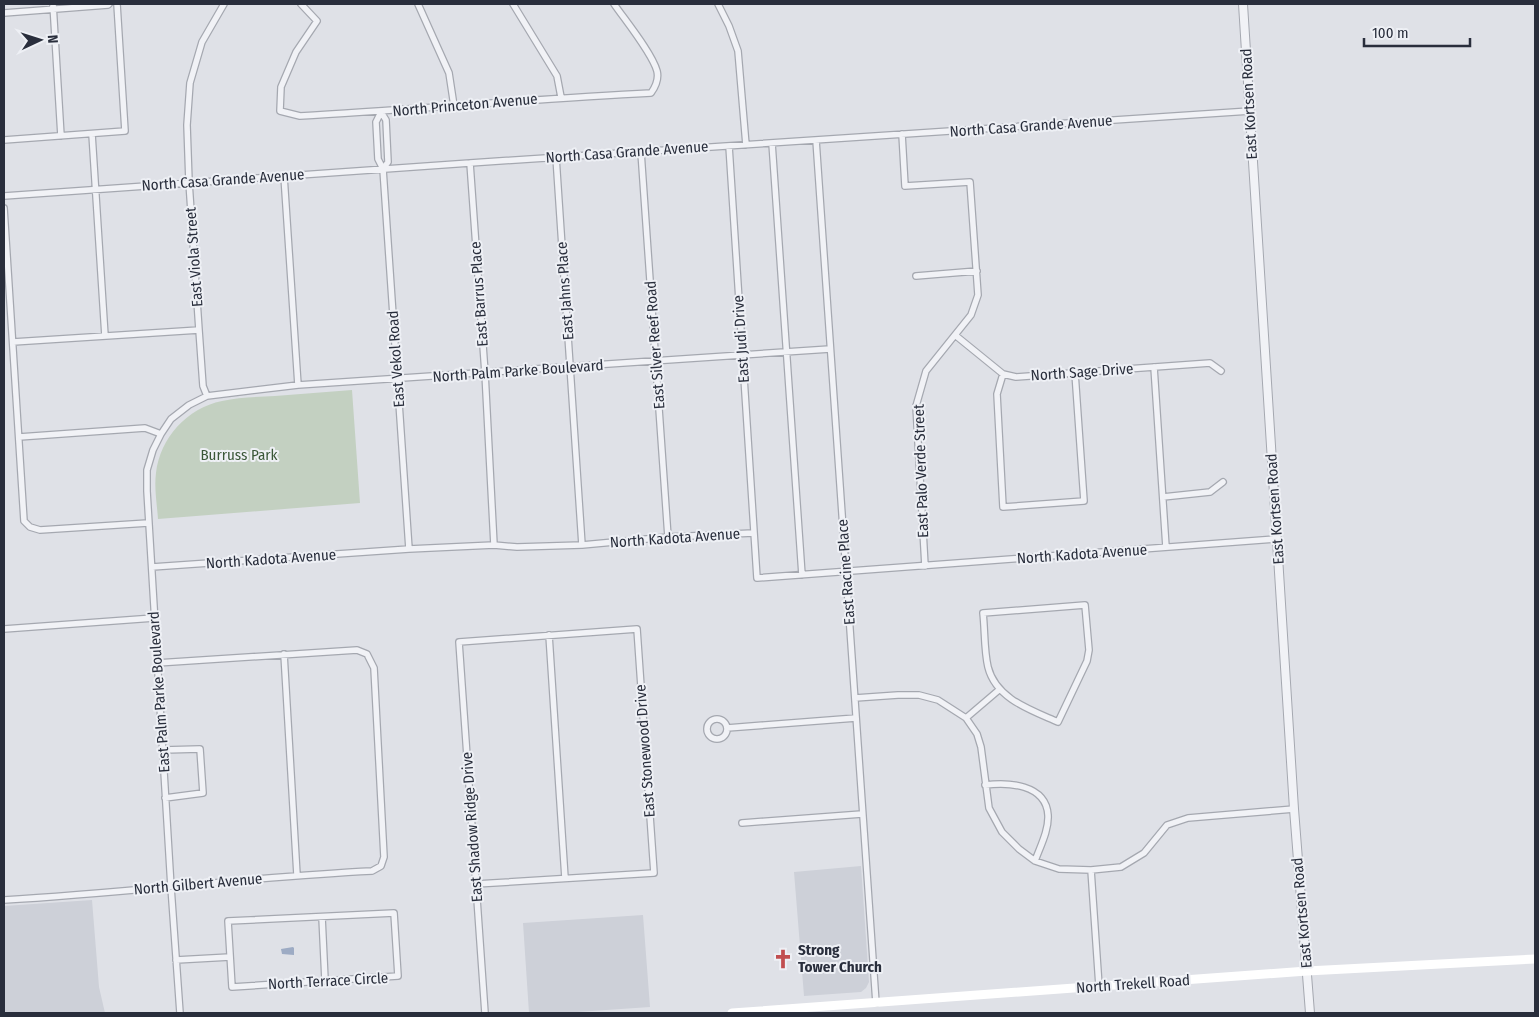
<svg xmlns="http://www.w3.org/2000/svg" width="1539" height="1017" viewBox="0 0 1539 1017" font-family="'Fira Sans Condensed',sans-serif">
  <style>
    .built { fill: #cdd0d8 }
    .green { fill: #c3d0c1 }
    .water { fill: #9dabc4 }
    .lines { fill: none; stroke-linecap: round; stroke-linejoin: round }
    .minor-casing { stroke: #a5a8b0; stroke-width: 8 }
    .tertiary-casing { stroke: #a5a8b0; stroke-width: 10 }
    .minor { stroke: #f1f2f6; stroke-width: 5.5 }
    .tertiary { stroke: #f1f2f6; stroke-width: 8 }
    .secondary { stroke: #fff; stroke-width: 9 }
    .labels { text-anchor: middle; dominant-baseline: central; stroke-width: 4; stroke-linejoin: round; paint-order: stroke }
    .street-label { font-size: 15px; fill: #292e3c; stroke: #eef0f5 }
    .park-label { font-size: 15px; fill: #3a5738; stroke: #eef0f5 }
    .poi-label { font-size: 15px; font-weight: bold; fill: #292e3c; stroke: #eef0f5; text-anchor: start }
  </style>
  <rect width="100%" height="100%" fill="#dfe1e7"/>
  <path class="built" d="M861,866L869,982L866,988L861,992L804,996L794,872Z
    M92,900L99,987L105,1013H4V906Z
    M643,915L650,1007L563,1013H529L523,923Z"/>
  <path class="green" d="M352,390L360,503L158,519C157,504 154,488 156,473C160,438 187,408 222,401C239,397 257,397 275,396C301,394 326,392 352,390Z"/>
  <path class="water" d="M293,947L294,948V955L282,954L281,949Z"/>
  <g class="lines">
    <defs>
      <path id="minor" d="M53,4L61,136
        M301,4L317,21L296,52L281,87L280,111L300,116C417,109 534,99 651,93C656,86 659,79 657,71C652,53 625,20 614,4
        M418,4L449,73L454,106
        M513,4L557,76L561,97
        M718,4L729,26L738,51L746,145
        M4,13L108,5L109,4
        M92,134L105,336
        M902,134L905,186L970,182L978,295L971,315L926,371L916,406L925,566
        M4,140L125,131L117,4
        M816,140L876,1003
        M772,143L802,575
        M729,146L757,578L1276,539
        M641,152L668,537
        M556,157L582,545
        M470,163L485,373L494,545
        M383,169L388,162L386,120L381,112L376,122L378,159L383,169L409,549
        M284,176L298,385
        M4,196L470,163L1250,111
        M4,208L24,521L30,527L40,530L148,523
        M916,276L977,271
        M955,335L1003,374L1016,377L1210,363L1221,371
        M13,342L199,330
        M1154,367L1166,547
        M1003,374L997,394L1003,507L1084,501L1075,373
        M207,396L203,386L199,330L189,182L187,125L190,83L202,42L224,4
        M19,437L145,428L161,434
        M1163,497L1210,492L1223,482
        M152,567L409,549L494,545L517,547L582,545L668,537L753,533
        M1085,605L1089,650L1087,661L1058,722C1031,710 996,699 988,667C984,650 985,630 983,613Z
        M4,629L154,618
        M549,635L565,878
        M284,654L297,875
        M855,698L898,695H919L938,700L966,718L977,734L981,747L989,808L1002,832L1019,849L1035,861L1059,869L1091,870L1121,867L1144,853L1167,825L1188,818L1294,809
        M966,718L1000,689
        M707 729a10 10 0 1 1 20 0a10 10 0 1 1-20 0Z
        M727,728L856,718
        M163,750L200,749L203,793L165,798
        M985,785C1008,782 1046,784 1048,815C1049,830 1040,847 1035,861
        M742,823L862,814
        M1091,870L1099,986
        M476,884L654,873L637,629L459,642L485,1013
        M4,900C127,893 249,877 372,871L381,866L384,857L374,668L367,654L357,650L157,663
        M394,913L398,976L232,987L228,921Z
        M322,917L325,980
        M176,960L230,957
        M180,1013L171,887L147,491V470L153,450L161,434L171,419L189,405L207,396L298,385L830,349"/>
      <path id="tertiary" d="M1243,4L1294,809L1310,1013"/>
    </defs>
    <use href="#minor" class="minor-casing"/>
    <use href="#tertiary" class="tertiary-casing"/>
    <use href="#minor" class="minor"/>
    <use href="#tertiary" class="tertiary"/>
    <path class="secondary" d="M732,1013L1307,971L1535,959"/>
  </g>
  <defs>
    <symbol id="church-bare" viewBox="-9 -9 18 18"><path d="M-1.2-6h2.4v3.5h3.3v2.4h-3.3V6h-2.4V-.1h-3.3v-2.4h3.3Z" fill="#c14e50" stroke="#eef0f5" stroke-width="2.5" paint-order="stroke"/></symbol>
  </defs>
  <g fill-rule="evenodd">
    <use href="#church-bare" x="769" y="945" width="28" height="28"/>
  </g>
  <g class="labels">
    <g class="street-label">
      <text transform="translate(1249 104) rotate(-93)">East Kortsen Road</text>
      <text transform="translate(465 105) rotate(-5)">North Princeton Avenue</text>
      <text transform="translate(1031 126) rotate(-4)">North Casa Grande Avenue</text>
      <text transform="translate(627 152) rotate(-4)">North Casa Grande Avenue</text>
      <text transform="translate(223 180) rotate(-4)">North Casa Grande Avenue</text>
      <text transform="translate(194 257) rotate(-94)">East Viola Street</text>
      <text transform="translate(565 291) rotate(-94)">East Jahns Place</text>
      <text transform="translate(479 294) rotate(-94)">East Barrus Place</text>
      <text transform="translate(741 339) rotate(-94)">East Judi Drive</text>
      <text transform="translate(655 345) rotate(-94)">East Silver Reef Road</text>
      <text transform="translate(396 359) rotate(-94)">East Vekol Road</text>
      <text transform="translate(518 371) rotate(-4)">North Palm Parke Boulevard</text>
      <text transform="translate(1082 372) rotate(-4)">North Sage Drive</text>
      <text transform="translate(921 471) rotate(-92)">East Palo Verde Street</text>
      <text transform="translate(1275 509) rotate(-94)">East Kortsen Road</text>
      <text transform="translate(675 538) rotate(-4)">North Kadota Avenue</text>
      <text transform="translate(1082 554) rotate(-4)">North Kadota Avenue</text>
      <text transform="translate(271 559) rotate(-4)">North Kadota Avenue</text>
      <text transform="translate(846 572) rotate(-94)">East Racine Place</text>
      <text transform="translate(159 692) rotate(-94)">East Palm Parke Boulevard</text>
      <text transform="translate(645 751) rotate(-94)">East Stonewood Drive</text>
      <text transform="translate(472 827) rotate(-94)">East Shadow Ridge Drive</text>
      <text transform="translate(198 884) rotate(-5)">North Gilbert Avenue</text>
      <text transform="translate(1302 913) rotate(-95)">East Kortsen Road</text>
      <text transform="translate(328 981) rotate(-3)">North Terrace Circle</text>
      <text transform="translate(1133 984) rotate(-4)">North Trekell Road</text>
    </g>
    <g class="park-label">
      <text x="239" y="455">Burruss Park</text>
    </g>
    <g class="poi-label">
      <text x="798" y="950">Strong<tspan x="798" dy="17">Tower Church</tspan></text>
    </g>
  </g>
  <rect width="1539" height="1017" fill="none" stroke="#292e3c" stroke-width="10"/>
  <g transform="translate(40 40) rotate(86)" stroke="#eef0f5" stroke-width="4" paint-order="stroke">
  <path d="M0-4L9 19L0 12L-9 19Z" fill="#292e3c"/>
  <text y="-8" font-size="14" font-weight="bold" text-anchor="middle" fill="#292e3c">N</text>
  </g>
  <path d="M1364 38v8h106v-8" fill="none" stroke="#292e3c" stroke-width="2.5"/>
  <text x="1372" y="38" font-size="15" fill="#292e3c" stroke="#eef0f5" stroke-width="4" paint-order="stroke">100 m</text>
</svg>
